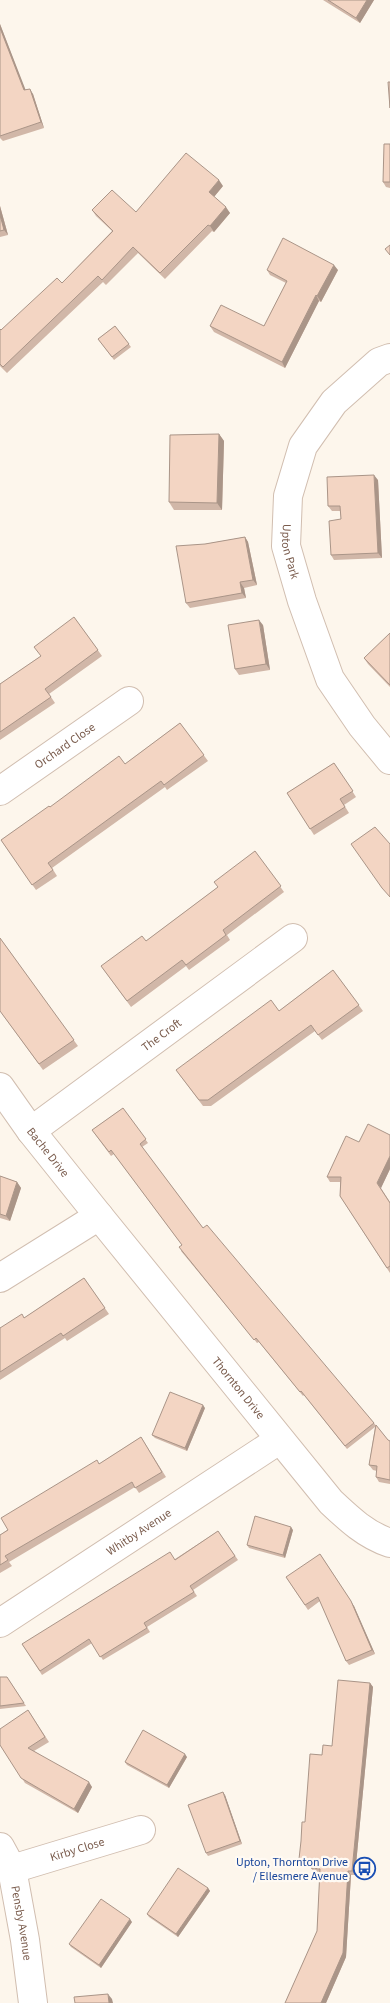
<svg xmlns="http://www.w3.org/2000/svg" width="390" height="2003" viewBox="0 0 390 2003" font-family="'Source Sans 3',sans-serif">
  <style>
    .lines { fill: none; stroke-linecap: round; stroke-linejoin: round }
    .minor-casing { stroke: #d1beb0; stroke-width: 30 }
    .minor { stroke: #fff; stroke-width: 28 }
    .wall { fill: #d1b7a8 }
    .shaded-wall { fill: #aa9588 }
    .building { fill: #f3d5c3; stroke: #aa9588 }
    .labels { text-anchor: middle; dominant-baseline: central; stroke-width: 4.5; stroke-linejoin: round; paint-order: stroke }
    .street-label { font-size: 12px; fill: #7a5c4d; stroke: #fffaf3 }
    .transit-label { font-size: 12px; fill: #164399; stroke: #fffaf3; text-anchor: end }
  </style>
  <rect width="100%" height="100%" fill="#fdf6ec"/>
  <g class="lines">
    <defs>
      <g id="minor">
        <path id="s1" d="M390,358L379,362L334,402L303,446L288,496L286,546L302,601L330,679L362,726L390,760"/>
        <path id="s2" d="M0,791L129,701"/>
        <path id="s3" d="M0,1087L31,1131L99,1216L331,1502C349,1519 366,1535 390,1543"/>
        <path id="s4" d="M31,1131L293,938"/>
        <path d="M0,1278L99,1216"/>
        <path id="s5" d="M0,1623L279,1440"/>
        <path id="s6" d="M0,1847L12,1869L25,1940L33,2003"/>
        <path id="s7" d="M12,1869L141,1830"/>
      </g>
    </defs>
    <use href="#minor" class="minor-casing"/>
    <use href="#minor" class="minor"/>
  </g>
  <path class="wall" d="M323,0H374L360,23Z
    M0,24L25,90L33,94L44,128L3,141L0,138Z
    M390,144V188L386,187L383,182Z
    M223,186L214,197L230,213L214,232L212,231L165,279L138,253L106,285L103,282L7,373L0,366V329L1,330L62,283L112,231L96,216L92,210L136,212Z
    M0,206L8,235L0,237Z
    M267,270H338L321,302L319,301L285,368L214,332L210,326H264L286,283L270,275Z
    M115,326L131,347L114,360L98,339Z
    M219,434L224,441L222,510H174L169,502Z
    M378,480L382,558L334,560L331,555L341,519L340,511H332L328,506Z
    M245,537L248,542L257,585L244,588L246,598L190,608L186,603L205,544Z
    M74,617L102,656L49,694L55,703L0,740V684L41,656Z
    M263,625L270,670L239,675L235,669Z
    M390,633V687L368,664L364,658Z
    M180,723L208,761L167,790L165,787L52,868L57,876L36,890L1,840L50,807L125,764Z
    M334,763L356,797L344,805L349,813L314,835L287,793Z
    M255,851L284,892L227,935L230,940L189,970L186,966L131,1007L101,966L146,941L218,887Z
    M0,938L78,1046L43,1070L0,1011Z
    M333,970L363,1011L322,1040L315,1031L211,1106H203L176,1070L279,1011Z
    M123,1108L148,1143L142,1147L203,1228L374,1423L388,1440L390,1441V1484L379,1482L376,1477L377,1471L373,1470L369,1465L375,1427L347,1449L304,1395L303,1396L259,1342L257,1343L181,1251L182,1245L114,1154L111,1156L92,1130Z
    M390,1135V1169L381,1188L390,1202V1273L340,1196V1182H330L327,1177L359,1142Z
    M0,1176L17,1182L21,1188L10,1221L0,1218Z
    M84,1278L109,1314L67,1341L65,1338L0,1380V1328L24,1318Z
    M205,1408L187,1451L155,1438L152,1435Z
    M141,1437L166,1477L139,1493L135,1487L9,1562L12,1566L0,1573V1535L99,1464Z
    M293,1530L285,1558L249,1548L247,1545Z
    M218,1531L238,1560L193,1590L197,1596L147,1627L150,1632L103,1660L92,1643L42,1675L22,1644L175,1559Z
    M286,1577L354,1606L375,1654L349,1665L346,1661L320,1601L308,1610Z
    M0,1677H7L26,1706L0,1709Z
    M370,1683L373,1687L355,1875H351L346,1957L326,2003H285L317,1931L320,1873L314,1872L311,1868V1864L302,1863L299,1859L322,1755L332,1746Z
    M28,1710L49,1742L34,1751L92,1787L78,1813L25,1783L0,1745Z
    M187,1757L169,1788L127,1765L125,1762Z
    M225,1795L242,1844L208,1856L206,1853Z
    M208,1888L210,1891L178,1937L149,1917L147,1914Z
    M132,1922L101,1968L71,1947L69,1944Z"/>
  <path class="shaded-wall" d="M367,0H374L360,23L356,18Z
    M0,24L28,96L24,90L0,28Z
    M30,89L33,94L44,128L41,122Z
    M219,180L223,186L213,198L209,192Z
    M0,206L8,235L4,230L0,215Z
    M226,207L230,213L214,232L210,226Z
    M334,265L338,270L321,302L317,296Z
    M316,295L319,301L285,368L282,362Z
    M219,434L224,441L222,510L217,503Z
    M374,475L378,480L382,558L378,553Z
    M245,537L248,542L257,585L253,580Z
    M240,582L244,588L246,598L242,593Z
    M259,620L263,625L270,670L266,664Z
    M390,1156V1169L381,1188L377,1183Z
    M17,1182L21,1188L10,1221L6,1216Z
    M203,1405L205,1408L187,1451L185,1448Z
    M291,1527L293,1530L285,1558L283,1555Z
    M320,1554L354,1606L375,1654L372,1650Z
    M370,1683L373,1687L355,1875L352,1871Z
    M185,1754L187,1757L169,1788L167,1785Z
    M89,1782L92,1787L78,1813L74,1809Z
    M223,1792L225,1795L242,1844L240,1841Z
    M348,1871L351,1875L346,1957L326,2003H321Z
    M208,1888L210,1891L178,1937L176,1934Z
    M130,1919L132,1922L101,1968L99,1965Z
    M108,1994L112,1999L113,2003H109Z"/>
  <path class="building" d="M328,0H367L356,18Z
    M0,28L24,90L30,89L41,122L0,136Z
    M388,82H390V108Z
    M384,144H390V182H383Z
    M186,153L219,180L209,192L226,207L210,226L208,225L160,273L133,247L102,280L98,276L3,367L0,364V329L1,330L57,278L62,283L113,231L92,210L112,190L136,212Z
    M0,215L4,230L0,231Z
    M283,238L334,265L317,296L316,295L282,362L210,326L221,305L264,326L287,281L267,270Z
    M390,245V255L385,249Z
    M115,326L129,344L112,357L98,339Z
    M219,434L217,503L169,502L170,435Z
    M374,475L378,553L331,555L329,521L341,519L340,506H328L327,477Z
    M245,537L253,580L240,582L242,593L186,603L176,546L205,544Z
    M74,617L98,650L45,689L51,697L0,732V684L41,656L34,647Z
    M259,620L266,664L235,669L228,625Z
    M390,633V685L364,658Z
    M180,723L204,755L164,785L161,781L48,863L53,870L32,885L1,840L49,806L50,807L119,756L125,764Z
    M334,763L353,791L340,799L345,807L310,829L287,793Z
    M375,827L390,844V897L382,888L351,844Z
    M255,851L281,886L223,930L226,935L186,965L182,960L127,1001L101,966L142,936L146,941L218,887L214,882Z
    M0,938L74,1040L39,1064L0,1011Z
    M333,970L359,1005L318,1035L311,1025L208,1100H199L176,1070L271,1000L279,1011Z
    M123,1108L146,1139L140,1144L203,1228L207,1225L374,1423L345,1446L301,1391L300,1392L256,1338L254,1340L179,1247L182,1245L111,1150L109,1152L92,1130Z
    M368,1124L390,1135V1156L377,1183L390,1203V1266L387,1268L340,1196L341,1177H327L346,1136L359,1142Z
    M0,1176L17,1182L6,1216L0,1214Z
    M84,1278L105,1308L63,1336L61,1333L0,1372V1328L22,1314L24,1318Z
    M170,1392L203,1405L185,1448L152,1435Z
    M376,1425L388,1440L390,1441V1480L376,1477L377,1466L369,1465Z
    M141,1437L162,1472L135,1488L132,1482L5,1556L8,1560L0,1565V1535L8,1530L1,1518L97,1460L99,1464Z
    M255,1516L291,1527L283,1555L247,1545Z
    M218,1531L235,1556L190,1586L194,1592L144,1623L147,1628L100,1657L89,1639L40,1671L22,1644L170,1552L175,1560Z
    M320,1554L351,1601L372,1650L346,1661L318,1597L305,1605L286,1577Z
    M0,1677H7L24,1703L0,1706Z
    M338,1680L370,1683L352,1871H348L343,1953L321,2003H285L317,1931L320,1869L311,1868L312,1860L299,1859L301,1841L302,1822H305L310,1754L322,1755L323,1745L332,1746Z
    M28,1710L45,1737L28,1748L89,1782L74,1809L21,1778L0,1745V1729Z
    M143,1730L185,1754L167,1785L125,1762Z
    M223,1792L240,1841L206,1853L188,1805Z
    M178,1868L208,1888L176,1934L147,1914Z
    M101,1899L130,1919L99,1965L69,1944Z
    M108,1994L109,2003H75L74,1997Z"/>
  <defs>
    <symbol id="bus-ring" viewBox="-11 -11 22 22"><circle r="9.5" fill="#fffaf3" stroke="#1a4fb4" stroke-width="1.5"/><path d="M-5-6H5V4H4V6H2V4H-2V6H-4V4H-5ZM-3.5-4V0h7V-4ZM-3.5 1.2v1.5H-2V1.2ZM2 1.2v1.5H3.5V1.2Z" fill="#1a4fb4"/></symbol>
  </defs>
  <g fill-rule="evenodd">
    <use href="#bus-ring" x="352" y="1856" width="25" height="25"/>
  </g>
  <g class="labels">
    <g class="street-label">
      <text stroke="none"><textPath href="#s1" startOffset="234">Upton Park</textPath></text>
      <text stroke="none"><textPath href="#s2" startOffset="79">Orchard Close</textPath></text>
      <text stroke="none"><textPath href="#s4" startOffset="162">The Croft</textPath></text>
      <text stroke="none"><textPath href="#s3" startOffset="81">Bache Drive</textPath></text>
      <text stroke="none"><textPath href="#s3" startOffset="384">Thornton Drive</textPath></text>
      <text stroke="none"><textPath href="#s5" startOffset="166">Whitby Avenue</textPath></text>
      <text stroke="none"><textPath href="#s7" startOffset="68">Kirby Close</textPath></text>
      <text stroke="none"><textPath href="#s6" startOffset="80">Pensby Avenue</textPath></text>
    </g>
    <g class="transit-label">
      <text x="348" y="1862">Upton, Thornton Drive<tspan x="348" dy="14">/ Ellesmere Avenue</tspan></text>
    </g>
  </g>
</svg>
